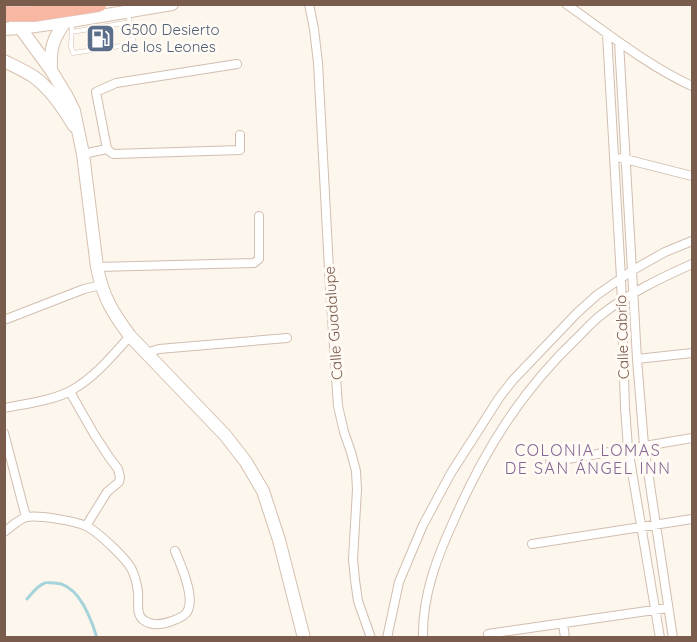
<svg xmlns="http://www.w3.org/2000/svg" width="697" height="642" viewBox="0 0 697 642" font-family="Quicksand,sans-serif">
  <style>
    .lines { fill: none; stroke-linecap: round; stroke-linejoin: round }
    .stream { stroke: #a5d3da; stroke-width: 3 }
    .lane-casing { stroke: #d1beb0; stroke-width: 5 }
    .street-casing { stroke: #d1beb0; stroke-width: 10 }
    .secondary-casing { stroke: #d6c0b0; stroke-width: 14 }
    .lane { stroke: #fff; stroke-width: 4 }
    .street { stroke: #fff; stroke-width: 8 }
    .secondary { stroke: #fff; stroke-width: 12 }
    .highway-bridge-casing { stroke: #dad1cd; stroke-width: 16; stroke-linecap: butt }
    .highway-bridge { stroke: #f7b7a3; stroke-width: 15 }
    .labels { text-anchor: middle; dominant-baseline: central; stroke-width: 6; stroke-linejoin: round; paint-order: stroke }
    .service-label { font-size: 15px; fill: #4e5e75; stroke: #fffaf3; text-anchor: start }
    .street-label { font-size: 15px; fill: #7a5c4d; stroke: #fffaf3 }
    .neighbourhood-label { font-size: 16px; letter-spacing: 1.5px; fill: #846695; stroke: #fffaf3 }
  </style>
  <rect width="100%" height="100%" fill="#fdf6ec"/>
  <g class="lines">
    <path class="stream" d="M27,599C32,593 38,585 45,583C46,582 54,583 55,583C79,584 91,618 97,638"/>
    <defs>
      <path id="lane" d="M72,25L71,47L73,53L134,44L128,13
        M72,32L130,22"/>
      <path id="street" d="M309,4L314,29L318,63L330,288L338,406L344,432L351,452L356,471L357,490L353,559L355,580L358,601L371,638
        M566,4C606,32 648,66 692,86
        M607,34L621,278L625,408L628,448L660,638
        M619,42L637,359L644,445L673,638
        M107,149L96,92L116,83L237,64
        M83,154L107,149L113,154L240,150V135
        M621,158L692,176
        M97,267L254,263L259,259V216
        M4,320L84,289L101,285
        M146,353L159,349L287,338
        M637,359L692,353
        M70,392L94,434L109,457L118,469L120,477L119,482L107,492L86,526
        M4,408C24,404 56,400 72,390C95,377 112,356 130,336
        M4,433L26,517
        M550,462L692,438
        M4,532C11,527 20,518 27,517C39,515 75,521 86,526C97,531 127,559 132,570C135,576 137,585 138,592C139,602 135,616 145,621C153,626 164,624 172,621C177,619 184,617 187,612C196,598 181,565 175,551
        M532,544L692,519
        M563,623L565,638
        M488,634L668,608
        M387,638L399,582L423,525L451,473L499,398L513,380L577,313L597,295L633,270L665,252L692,241
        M423,638C422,596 437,557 454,520C485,449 522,390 578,337C586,329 593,321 601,315C629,293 661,278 692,264"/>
      <path id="secondary" d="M13,18L51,70L66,95L74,111L83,154L97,267C103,297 112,312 130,336L225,435L246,462L263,491L279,540L304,638
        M4,29L20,28L65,22L172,4
        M4,61C14,66 25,71 34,77C51,89 64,109 74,126
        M51,69C50,48 53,39 65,22"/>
    </defs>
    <use href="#lane" class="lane-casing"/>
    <use href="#street" class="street-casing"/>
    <use href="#secondary" class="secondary-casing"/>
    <use href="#lane" class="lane"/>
    <use href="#street" class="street"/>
    <use href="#secondary" class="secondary"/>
    <defs>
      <path id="highway-bridge" d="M4,14H34L99,4"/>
    </defs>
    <use href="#highway-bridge" class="highway-bridge-casing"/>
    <use href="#highway-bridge" class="highway-bridge"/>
  </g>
  <defs>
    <symbol id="fuel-square" viewBox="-11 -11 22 22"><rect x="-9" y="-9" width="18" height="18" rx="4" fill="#5c6f8a" stroke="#fffaf3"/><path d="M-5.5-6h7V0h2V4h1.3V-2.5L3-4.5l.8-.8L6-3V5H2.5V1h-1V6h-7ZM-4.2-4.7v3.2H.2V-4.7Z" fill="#fff"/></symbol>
  </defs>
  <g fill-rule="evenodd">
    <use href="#fuel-square" x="84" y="22" width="33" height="33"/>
  </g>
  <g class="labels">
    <g class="service-label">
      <text x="121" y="29">G500 Desierto<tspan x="121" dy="17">de los Leones</tspan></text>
    </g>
    <g class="street-label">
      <text transform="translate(333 323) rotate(-94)">Calle Guadalupe</text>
      <text transform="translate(622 337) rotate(-92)">Calle Cabrío</text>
    </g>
    <g class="neighbourhood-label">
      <text x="588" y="450">COLONIA LOMAS<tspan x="588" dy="18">DE SAN ÁNGEL INN</tspan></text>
    </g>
  </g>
  <rect width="697" height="642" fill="none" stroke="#7a5c4d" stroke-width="12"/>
</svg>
